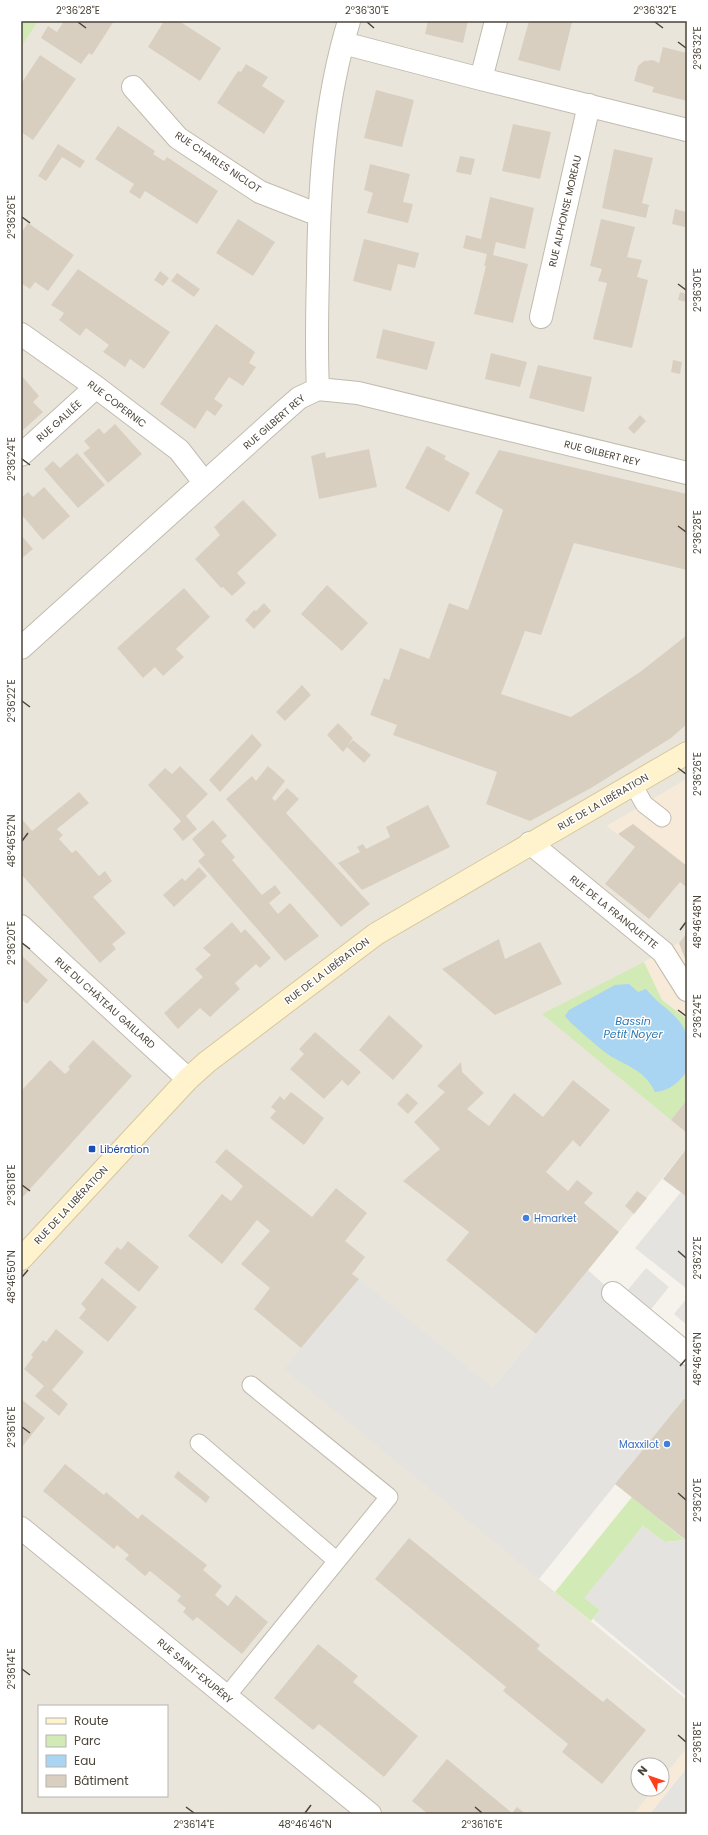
<svg xmlns="http://www.w3.org/2000/svg" width="708" height="1835" viewBox="0 0 708 1835" font-family="Poppins,sans-serif">
  <style>
    .residential { fill: #eae5da; fill-rule: evenodd }
    .commercial { fill: #f7ead8 }
    .green { fill: #d2eab5 }
    .parking { fill: #e5e3e0 }
    .water { fill: #a9d4f2 }
    .building { fill: #d8cfc1 }
    .lines { fill: none; stroke-linecap: round; stroke-linejoin: round }
    .lane-casing { stroke: #c2bbae; stroke-width: 19 }
    .street-casing { stroke: #c2bbae; stroke-width: 24 }
    .secondary-casing { stroke: #d6c79b; stroke-width: 24 }
    .lane { stroke: #fff; stroke-width: 17 }
    .street { stroke: #fff; stroke-width: 22 }
    .secondary { stroke: #fff3cd; stroke-width: 22 }
    .ticks { fill: none; stroke: #4b4439; stroke-width: 1.5 }
    .transit-dot { fill: #1a4fb4; stroke: #fff; stroke-width: 1.5 }
    .shop-dot { fill: #3f7fe0; stroke: #fff; stroke-width: 1.5 }
    .labels { text-anchor: middle; dominant-baseline: central; stroke-width: 3; stroke-linejoin: round; paint-order: stroke }
    .street-label { font-size: 10px; fill: #4b4439; stroke: #fff }
    .transit-label { font-size: 10px; fill: #164399; stroke: #fff; text-anchor: start }
    .shop-label { font-size: 10px; fill: #366cbe; stroke: #fff; text-anchor: start }
    .water-label { font-size: 11px; font-style: italic; fill: #2e7ab2; stroke: #fff }
    .neatline { fill: none; stroke: #4b4439; stroke-width: 1.5 }
    .ticks-label { font-size: 10px; text-anchor: middle; fill: #4b4439 }
  </style>
  <rect width="100%" height="100%" fill="#f6f3ec"/>
  <path class="residential" d="M21,21H687V779L607,826L687,888V933L679,943L644,962L662,1000L687,1019V1148L619,1232H469L447,1259L536,1334L493,1387L359,1280L539,1579L687,1700V1748L662,1779V1765H638V1789H654L634,1814H21ZM39,1706H167V1796H39Z"/>
  <path class="commercial" d="M687,779V888L607,826Z
    M687,933V1019L662,1000L644,962L679,943Z
    M687,1748V1814H634L654,1789H662V1779Z"/>
  <path class="green" d="M21,21H38L21,47Z
    M644,962L662,1000L687,1019V1100L671,1120L542,1014Z
    M632,1497L685,1540L664,1542L643,1526L585,1598L600,1610L591,1621L555,1592Z"/>
  <path class="parking" d="M681,1192L687,1197V1289L635,1248Z
    M646,1268L669,1287L644,1318L687,1354V1396L539,1579L284,1369L359,1279L493,1387L588,1270L620,1299Z
    M687,1298V1325L674,1314Z
    M643,1526L664,1542L685,1540L687,1541V1697L593,1619L600,1610L584,1598Z
    M687,1768V1814H650Z"/>
  <path class="water" d="M629,984L638,992L646,989C658,1005 679,1014 686,1033C690,1041 687,1062 687,1071C679,1082 670,1091 655,1092C646,1072 630,1067 612,1057C598,1048 584,1034 571,1023L565,1016L569,1010L615,985Z"/>
  <path class="building" d="M64,21H114L92,55L89,53L81,64L41,38L48,26L57,32Z
    M164,21H179L221,48L200,81L148,47Z
    M428,21H468L463,43L425,34Z
    M529,21L572,22L560,71L518,60Z
    M663,47L687,53V101L652,92L654,87L634,81L638,66L644,61L653,60L659,63Z
    M40,55L76,79L33,140L21,132V84Z
    M246,64L268,77L262,86L285,101L264,134L217,103L238,71L241,72Z
    M376,90L414,100L402,147L364,138Z
    M513,124L551,132L540,179L502,171Z
    M118,126L155,151L153,154L164,161L167,157L218,191L197,224L145,191L140,199L129,192L134,184L95,159Z
    M58,144L85,161L80,168L62,157L46,181L38,176Z
    M614,149L653,158L642,203L649,205L646,218L602,208Z
    M460,156L475,159L471,175L456,172Z
    M370,164L410,174L403,202L413,204L408,223L367,213L373,193L364,190Z
    M490,197L534,208L525,249L496,242L493,255L528,264L513,323L474,314L486,266H484L487,254L463,248L466,235L481,239Z
    M675,209L687,212L685,227L672,224Z
    M238,219L275,242L253,276L216,253Z
    M601,219L635,227L627,257L642,260L637,277L648,280L632,348L593,339L607,283L598,281L602,269L590,266Z
    M28,223L74,255L48,291L35,282L30,289L21,283V233Z
    M364,239L419,253L415,268L398,264L391,291L353,281Z
    M78,269L170,332L144,369L130,359L125,367L103,352L109,345L86,328L80,336L59,320L64,313L51,305Z
    M160,271L169,278L163,286L154,280Z
    M177,273L200,289L194,297L171,281Z
    M680,292L687,294V302L678,300Z
    M216,324L255,352L249,363L256,367L243,386L229,377L214,399L223,405L215,416L207,410L195,429L160,404Z
    M383,329L435,342L427,370L376,358Z
    M491,353L527,362L520,387L485,379Z
    M673,360L682,362L680,374L671,372Z
    M538,365L592,377L584,412L529,398Z
    M21,375L39,396L33,402L43,412L21,432Z
    M640,415L646,421L634,434L628,428Z
    M115,424L142,454L108,483L83,453L90,448L84,441L99,428L104,434Z
    M427,446L446,456L444,459L470,473L449,512L405,488Z
    M369,449L377,487L319,499L311,456L325,452L326,458Z
    M499,450L687,494V570L574,543L541,635L525,631L501,694L571,717L640,672L687,635V724L671,738L591,788L530,821L486,804L497,772L393,735L397,725L370,715L384,678L389,680L400,648L429,659L449,603L468,610L503,510L475,493Z
    M77,453L105,485L78,508L44,469L53,461L60,468Z
    M44,487L70,516L43,540L21,514V498L28,492L33,497Z
    M243,500L277,535L237,573L246,583L232,596L223,587L221,588L195,559L220,535L214,527Z
    M21,535L33,549L21,559Z
    M327,585L368,623L342,651L301,614Z
    M184,588L210,617L176,649L184,657L163,676L155,667L143,678L117,648Z
    M264,603L271,611L254,629L245,620L254,610L256,611Z
    M302,685L311,695L285,721L276,712Z
    M338,723L353,738L348,745L353,740L371,755L364,763L347,747L343,752L327,735Z
    M252,734L262,745L220,792L209,780Z
    M180,766L208,794L186,816L197,829L183,841L173,829L181,821L148,785L165,768L172,774Z
    M268,766L285,781L272,798L275,801L287,788L299,799L286,813L370,904L341,927L226,799L252,776L256,781Z
    M79,792L89,803L57,829L63,835L59,839L72,853L76,850L99,876L105,871L112,881L93,897L126,933L112,944L116,949L100,963L21,874V818L32,831Z
    M428,805L450,847L362,890L338,863L360,852L357,847L363,844L366,849L390,837L386,827Z
    M213,820L227,836L221,841L235,857L232,860L262,895L275,885L281,893L269,903L278,914L290,903L319,936L285,961L198,861L205,855L192,839Z
    M633,824L687,866V888L680,882L649,919L605,884L635,847L618,834Z
    M199,867L207,876L174,907L163,895L182,878L185,881Z
    M232,922L241,933L245,929L271,958L260,968L256,964L235,983L240,989L210,1017L200,1008L178,1029L164,1013L203,977L195,969L211,955L203,948Z
    M687,933V964L679,943Z
    M499,939L505,959L540,942L562,984L495,1015L442,969Z
    M21,955L48,980L27,1004L21,999Z
    M389,1015L423,1046L393,1080L359,1050Z
    M315,1032L361,1072L348,1086L342,1080L324,1099L290,1069L304,1054L299,1049Z
    M93,1040L132,1076L21,1199V1091L50,1060L65,1074L70,1069L68,1067Z
    M461,1062L462,1072L484,1093L467,1109L489,1126L514,1093L543,1117L573,1080L610,1110L580,1147L573,1140L546,1172L568,1191L577,1180L593,1193L584,1203L619,1232L536,1334L446,1260L469,1232L403,1181L440,1149L414,1122L445,1092L437,1086Z
    M291,1092L324,1118L304,1145L270,1118L276,1111L271,1107L280,1096L284,1100Z
    M407,1093L418,1103L408,1114L397,1104Z
    M687,1100V1133L671,1120Z
    M687,1148V1197L663,1179Z
    M226,1149L312,1217L336,1188L367,1213L345,1241L365,1257L352,1274L359,1279L301,1348L254,1309L270,1288L241,1264L270,1231L257,1220L222,1264L188,1236L222,1194L231,1201L243,1186L215,1162Z
    M637,1191L647,1198L634,1214L625,1206Z
    M128,1241L159,1267L139,1292L104,1263L117,1247L121,1250Z
    M102,1278L137,1307L108,1342L79,1318L86,1309L81,1304Z
    M56,1329L84,1352L52,1390L68,1404L59,1416L35,1396L44,1386L24,1369L33,1357L31,1355L43,1340L46,1342Z
    M21,1399L45,1418L21,1448Z
    M684,1399H687V1541L615,1484Z
    M65,1464L104,1495L106,1492L138,1519L142,1514L207,1565L203,1570L222,1586L215,1595L228,1606L236,1595L268,1622L242,1654L197,1617L193,1621L183,1612L186,1608L177,1601L181,1596L150,1571L145,1576L125,1559L129,1555L117,1545L114,1549L43,1491Z
    M178,1471L210,1497L206,1503L174,1477Z
    M409,1538L540,1645L537,1649L603,1702L607,1698L646,1730L602,1784L562,1752L568,1744L503,1691L506,1687L375,1579Z
    M318,1644L358,1676L353,1682L418,1736L384,1777L319,1724L313,1730L274,1698Z
    M447,1759L512,1813L517,1807L526,1814H428L412,1801Z"/>
  <g class="lines">
    <defs>
      <path id="lane" d="M633,784L644,804L662,818
        M199,1443L336,1560
        M226,1697L389,1497L251,1385"/>
      <path id="street" d="M343,43L481,79L687,130
        M481,79L496,21
        M133,87L178,138L260,192L319,215
        M541,317L589,105
        M21,334L96,387L179,450L204,482
        M318,389C316,350 317,312 318,273C319,188 324,103 349,21
        M21,455L96,387
        M21,648L283,412L299,398L318,389L358,393L687,473
        M530,843L663,952L687,990
        M21,926L188,1079
        M613,1293L687,1354
        M21,1528L370,1814"/>
      <path id="secondary" d="M21,1259L188,1079L207,1062L376,934L687,753"/>
    </defs>
    <use href="#lane" class="lane-casing"/>
    <use href="#street" class="street-casing"/>
    <use href="#secondary" class="secondary-casing"/>
    <use href="#lane" class="lane"/>
    <use href="#street" class="street"/>
    <use href="#secondary" class="secondary"/>
  </g>
  <path class="ticks" d="M78,22L86,28M367,22L374,28M655,22L663,28M678,42L686,48M22,217L30,223M678,284L686,290M22,459L30,465M678,526L686,532M22,701L30,707M678,768L686,774M22,841L28,833M680,930L686,922M22,943L30,949M678,1010L686,1016M22,1185L30,1191M678,1251L686,1258M22,1277L28,1270M680,1366L686,1359M22,1427L30,1433M678,1493L686,1500M22,1669L30,1675M678,1735L686,1742M186,1807L194,1813M475,1807L482,1813M305,1813L311,1805"/>
  <rect class="transit-dot" x="88" y="1145" width="8" height="8" rx="2"/>
  <g class="shop-dot">
    <circle cx="526" cy="1218" r="4"/>
    <circle cx="667" cy="1444" r="4"/>
  </g>
  <g class="labels">
    <g class="street-label">
      <text transform="translate(218 162) rotate(34)">RUE CHARLES NICLOT</text>
      <text transform="translate(565 211) rotate(-77)">RUE ALPHONSE MOREAU</text>
      <text transform="translate(117 404) rotate(37)">RUE COPERNIC</text>
      <text transform="translate(59 421) rotate(-42)">RUE GALILÉE</text>
      <text transform="translate(274 422) rotate(-41)">RUE GILBERT REY</text>
      <text transform="translate(602 453) rotate(14)">RUE GILBERT REY</text>
      <text transform="translate(603 802) rotate(-30)">RUE DE LA LIBÉRATION</text>
      <text transform="translate(614 912) rotate(39)">RUE DE LA FRANQUETTE</text>
      <text transform="translate(327 971) rotate(-37)">RUE DE LA LIBÉRATION</text>
      <text transform="translate(105 1003) rotate(42)">RUE DU CHÂTEAU GAILLARD</text>
      <text transform="translate(71 1205) rotate(-47)">RUE DE LA LIBÉRATION</text>
      <text transform="translate(195 1671) rotate(40)">RUE SAINT-EXUPÉRY</text>
    </g>
    <g class="transit-label">
      <text x="100" y="1149">Libération</text>
    </g>
    <g class="shop-label">
      <text x="534" y="1218">Hmarket</text>
      <text x="659" y="1444" text-anchor="end">Maxxilot</text>
    </g>
    <g class="water-label">
      <text x="633" y="1021">Bassin<tspan x="633" dy="13">Petit Noyer</tspan></text>
    </g>
  </g>
  <rect width="708" height="1835" fill="none" stroke="#ffffff" stroke-width="44"/>
  <rect x="38" y="1705" width="130" height="92" fill="#ffffff" stroke="#b7b4b0"/>
  <rect x="46" y="1718" width="20" height="6" fill="#fff3cd" stroke="#b7b4b0"/>
  <text x="74" y="1725" font-size="12" fill="#4b4439">Route</text>
  <rect x="46" y="1735" width="20" height="12" fill="#d2eab5" stroke="#b7b4b0"/>
  <text x="74" y="1745" font-size="12" fill="#4b4439">Parc</text>
  <rect x="46" y="1755" width="20" height="12" fill="#a9d4f2" stroke="#b7b4b0"/>
  <text x="74" y="1765" font-size="12" fill="#4b4439">Eau</text>
  <rect x="46" y="1775" width="20" height="12" fill="#d8cfc1" stroke="#b7b4b0"/>
  <text x="74" y="1785" font-size="12" fill="#4b4439">Bâtiment</text>
  <g transform="translate(650 1777) rotate(310)"><circle r="19" fill="#ffffff" stroke="#b7b4b0"/>
  <path d="M0-3L7 15L0 10L-7 15Z" fill="#fc3f1d"/>
  <text y="-6" font-size="11" font-weight="bold" text-anchor="middle" fill="#4b4439">N</text>
  </g>
  <rect x="22" y="22" width="664" height="1791" class="neatline"/>
  <g class="ticks-label">
    <text x="78" y="14">2°36'28"E</text>
    <text x="367" y="14">2°36'30"E</text>
    <text x="655" y="14">2°36'32"E</text>
    <text transform="translate(697 48) rotate(-90)" y="4">2°36'32"E</text>
    <text transform="translate(11 217) rotate(-90)" y="4">2°36'26"E</text>
    <text transform="translate(697 290) rotate(-90)" y="4">2°36'30"E</text>
    <text transform="translate(11 459) rotate(-90)" y="4">2°36'24"E</text>
    <text transform="translate(697 532) rotate(-90)" y="4">2°36'28"E</text>
    <text transform="translate(11 701) rotate(-90)" y="4">2°36'22"E</text>
    <text transform="translate(697 774) rotate(-90)" y="4">2°36'26"E</text>
    <text transform="translate(11 841) rotate(-90)" y="4">48°46'52"N</text>
    <text transform="translate(697 922) rotate(-90)" y="4">48°46'48"N</text>
    <text transform="translate(11 943) rotate(-90)" y="4">2°36'20"E</text>
    <text transform="translate(697 1016) rotate(-90)" y="4">2°36'24"E</text>
    <text transform="translate(11 1185) rotate(-90)" y="4">2°36'18"E</text>
    <text transform="translate(697 1258) rotate(-90)" y="4">2°36'22"E</text>
    <text transform="translate(11 1277) rotate(-90)" y="4">48°46'50"N</text>
    <text transform="translate(697 1359) rotate(-90)" y="4">48°46'46"N</text>
    <text transform="translate(11 1427) rotate(-90)" y="4">2°36'16"E</text>
    <text transform="translate(697 1500) rotate(-90)" y="4">2°36'20"E</text>
    <text transform="translate(11 1669) rotate(-90)" y="4">2°36'14"E</text>
    <text transform="translate(697 1742) rotate(-90)" y="4">2°36'18"E</text>
    <text x="194" y="1828">2°36'14"E</text>
    <text x="305" y="1828">48°46'46"N</text>
    <text x="482" y="1828">2°36'16"E</text>
  </g>
</svg>
